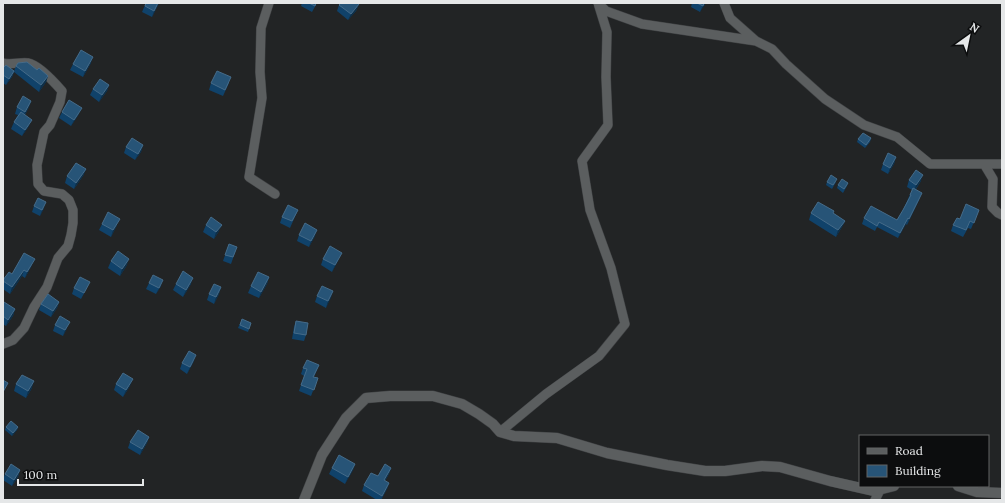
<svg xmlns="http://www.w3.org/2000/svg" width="1005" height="503" viewBox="0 0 1005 503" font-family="Lora,serif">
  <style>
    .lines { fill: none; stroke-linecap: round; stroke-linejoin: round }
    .street-casing { stroke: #3f4143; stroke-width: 10 }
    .secondary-casing { stroke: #3f4143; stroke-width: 11 }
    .street { stroke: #5b5e5f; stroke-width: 9 }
    .secondary { stroke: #5b5e5f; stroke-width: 10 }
    .wall { fill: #10426a }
    .shaded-wall { fill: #0e2f48 }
    .building { fill: #275477; stroke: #456b89 }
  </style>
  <rect width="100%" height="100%" fill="#222425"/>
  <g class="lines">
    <defs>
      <path id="street" d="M269,3L261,28L260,72L262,98L249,177L275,194
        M598,3L606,11L642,24L756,41
        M724,3L730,18L756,41L772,49L786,64L825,99L864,125L897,137L930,164H1002
        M3,63C11,65 20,62 28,63C39,65 55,83 62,91L60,102L50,125L44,132L37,165L38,184L44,191L62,194L69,200L73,210V223L71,235L68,246L58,258L47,287L34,307L24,328L13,340L3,344
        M984,164L993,179L992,207L998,213L1002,215
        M500,432L546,394L599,356L625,324L611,268L590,210L582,161L608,125L606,77L607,32L598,3
        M875,500L880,490"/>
      <path id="secondary" d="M958,486L977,492L1002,493
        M304,500L322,455L346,418L366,398L390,396H433L462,404L479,414L493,424L500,432L514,436L557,438L607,453L667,465L705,471H725L762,466L780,467L830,481L874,491L894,486"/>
    </defs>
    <use href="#street" class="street-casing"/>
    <use href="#secondary" class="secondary-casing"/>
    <use href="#street" class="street"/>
    <use href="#secondary" class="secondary"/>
  </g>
  <path class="wall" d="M146,3H159L152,17L142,12Z
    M302,3H317L312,12L301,6Z
    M692,3H705L700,12L691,7Z
    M359,4L356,11L348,20L337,11L339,5Z
    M91,63L83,77L70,70L73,64Z
    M16,66L37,70L48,76L46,82L39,92L14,72L12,77L6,85L3,83V68L14,71Z
    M211,83H229L223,96L209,90Z
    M109,85L107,91L99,102L90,95L93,89Z
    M31,101L29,107L25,115L29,126L22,136L11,129L14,122L18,115L15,114L17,107Z
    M62,112L79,114L71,126L59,118Z
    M871,138L870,142L865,148L857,142L858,139Z
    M143,145L141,152L135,160L124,153L126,147Z
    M896,157L894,164L888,174L881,170L883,164Z
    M86,169L83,176L74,189L65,183L67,176Z
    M909,180L921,181L916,189L920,198L907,225L906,224L898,238L877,227L875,231L862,224L864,218L897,220L903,210L912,190L907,187Z
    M827,182H836L832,189L826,185Z
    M848,183L847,186L843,193L837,188L838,185Z
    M34,206L44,208L40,216L32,212Z
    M298,210L290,228L280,223L282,217Z
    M979,210L971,229L968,228L963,237L951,231L953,225L960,219Z
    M834,211L833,213L845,221L842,227L836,237L809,220L811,213Z
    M102,224L117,225L111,237L99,230Z
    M206,225L219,231L214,239L203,232Z
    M299,235L315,236L309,247L297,241Z
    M229,244L237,247L231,264L223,261Z
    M323,259H339L332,272L321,265Z
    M111,261L127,265L120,276L108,268Z
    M32,265L25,278L22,276L10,294L3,289V280L12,274Z
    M269,277L267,284L259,298L248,293L251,286Z
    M149,283L161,286L156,294L146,289Z
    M176,284H191L183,297L173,290Z
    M221,287L219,294L214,304L207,300L209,294Z
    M74,288H87L81,299L72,294Z
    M333,291L326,308L315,302L317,296Z
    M59,302L57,308L51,317L39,310L41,304Z
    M3,303L15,309L13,316L6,326L3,324Z
    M242,319L251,323L248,332L238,328Z
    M296,321L306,335L304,341L292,339L294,327Z
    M55,325L67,328L63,336L53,331Z
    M194,361L187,374L180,369L182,363Z
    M319,365L314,377L318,378L311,396L299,391L304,376L301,374L303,368Z
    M16,384L32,388L26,398L14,391Z
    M116,384L130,386L123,397L114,390Z
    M6,427H18L17,430L12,436L5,430Z
    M149,437L147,443L140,455L128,448L130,442Z
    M355,464L353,470L345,484L329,474L332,468Z
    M391,468L389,474L385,481L389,483L387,489L381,500H377L362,491L364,485Z
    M20,470L18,477L12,486L3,480L5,474Z"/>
  <path class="shaded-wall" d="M158,3H159L152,17L154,11Z
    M704,3H705V5L700,12Z
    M359,4L356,11L348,20L351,14Z
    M93,57L91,63L83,77L85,71Z
    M14,71L12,77L6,85L9,79Z
    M48,76L46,82L39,92L41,85Z
    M109,85L107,91L99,102L102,95Z
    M31,101L29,107L23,118L25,112Z
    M82,108L79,114L71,126L74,120Z
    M32,120L29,126L22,136L25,130Z
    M143,145L141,152L135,160L138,154Z
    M896,157L894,164L888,174L890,168Z
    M86,169L83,176L74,189L76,183Z
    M923,175L921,181L914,191L916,185Z
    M922,193L920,198L907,225L909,219Z
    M46,202L44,208L40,216L42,210Z
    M908,218L906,224L898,238L900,233Z
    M120,219L111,237L113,230Z
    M845,221L842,227L836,237L838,230Z
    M222,225L219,231L214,239L216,232Z
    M317,230L315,236L309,247L311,241Z
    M342,253L339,259L332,272L335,265Z
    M35,259L32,265L25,278L27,272Z
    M129,259L127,265L120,276L122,269Z
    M24,270L22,276L10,294L12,287Z
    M269,277L267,284L259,298L261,292Z
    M193,278L191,284L183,297L186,290Z
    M163,280L161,286L156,294Z
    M221,287L219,294L214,304L216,297Z
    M333,291L331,298L326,308L328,301Z
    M59,302L57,308L51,317L53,311Z
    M15,309L13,316L6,326L8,320Z
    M70,322L63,336L65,330Z
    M196,355L194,361L187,374L190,367Z
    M133,379L130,386L123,397L126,390Z
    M34,381L32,388L26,398L28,391Z
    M18,427L17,430L12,436L13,433Z
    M149,437L147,443L140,455L142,449Z
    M355,464L353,470L345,484L348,477Z
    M391,468L389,474L381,486L384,480Z
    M20,470L18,477L12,486L14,480Z
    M389,483L387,489L380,500L382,496Z"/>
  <path class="building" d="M146,3H158L154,11L145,6Z
    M309,3H316L315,6Z
    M341,3H357L359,4L351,14L339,5Z
    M697,3H704L703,6Z
    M81,50L93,57L85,71L73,64Z
    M27,62L37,70L39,68L48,76L41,85L16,66L18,63Z
    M6,65L14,71L9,79L3,75V68Z
    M217,71L231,77L225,90L211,83Z
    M100,79L109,85L102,95L93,89Z
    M23,96L31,101L25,112L17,107Z
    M69,100L82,108L74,120L62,112Z
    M21,112L32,120L25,130L14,122Z
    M863,133L871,138L866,145L858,139Z
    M132,138L143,145L138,154L126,147Z
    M888,153L896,157L890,168L883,164Z
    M76,163L86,169L76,183L67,176Z
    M916,170L923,175L916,185L909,180Z
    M831,175L837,179L833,185L827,182Z
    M842,179L848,183L844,189L838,185Z
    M913,188L922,193L909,219L908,218L900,233L879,222L877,226L864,218L871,206L897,220L903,210L911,195H910Z
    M38,198L46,202L42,210L34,206Z
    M818,202L834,211L833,213L845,221L838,230L811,213Z
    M966,204L979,210L974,223L970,221L966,230L953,225L957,218L960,219Z
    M288,205L298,210L292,221L282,217Z
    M108,212L120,219L113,230L102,224Z
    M211,217L222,225L216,232L206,225Z
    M305,223L317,230L311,241L299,235Z
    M229,244L237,247L233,257L225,255Z
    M330,246L342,253L335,265L323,259Z
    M118,251L129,259L122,269L111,261Z
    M24,253L35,259L27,272L24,270L12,287L3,281V280L9,272L12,274Z
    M183,271L193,278L186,290L176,284Z
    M258,272L269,277L261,292L251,286Z
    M153,275L163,280L159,288L149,283Z
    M80,277L90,282L84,293L74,288Z
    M214,284L221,287L216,297L209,294Z
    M322,286L333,291L328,301L317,296Z
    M48,294L59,302L53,311L41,304Z
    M4,302L15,309L8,320L3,316V303Z
    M60,316L70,322L65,330L55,325Z
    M242,319L251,323L249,329L240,325Z
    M296,321L308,323L306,335L294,333Z
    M189,351L196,355L190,367L182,363Z
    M307,360L319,365L313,377L318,378L314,390L301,385L307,369L303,368Z
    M123,373L133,379L126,390L116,384Z
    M22,375L34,381L28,391L16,384Z
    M3,380L8,383L3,392Z
    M11,421L18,427L13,433L6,427Z
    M138,430L149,437L142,449L130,442Z
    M339,455L355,464L348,477L332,468Z
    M11,464L20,470L14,480L5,474Z
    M385,464L391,468L384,480L389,483L382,496L364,485L371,473L378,476Z"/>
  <rect width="1005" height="503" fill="none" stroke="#e5e7e8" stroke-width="8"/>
  <rect x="859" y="435" width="130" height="52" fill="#0c0d0e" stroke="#636465"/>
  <rect x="867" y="448" width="20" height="6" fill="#5b5e5f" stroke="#636465"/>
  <text x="895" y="455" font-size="12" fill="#e5e7e8">Road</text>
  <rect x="867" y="465" width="20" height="12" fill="#275477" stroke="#636465"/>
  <text x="895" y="475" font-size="12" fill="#e5e7e8">Building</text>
  <g transform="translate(969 36) rotate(33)" stroke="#0c0d0e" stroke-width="3" paint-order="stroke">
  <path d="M0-3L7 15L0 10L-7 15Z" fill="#e5e7e8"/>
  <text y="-6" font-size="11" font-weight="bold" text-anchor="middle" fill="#e5e7e8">N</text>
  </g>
  <path d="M18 479v6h125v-6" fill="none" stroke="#e5e7e8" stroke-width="2"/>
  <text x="24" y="479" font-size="12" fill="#e5e7e8" stroke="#0c0d0e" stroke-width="3" paint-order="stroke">100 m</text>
</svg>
